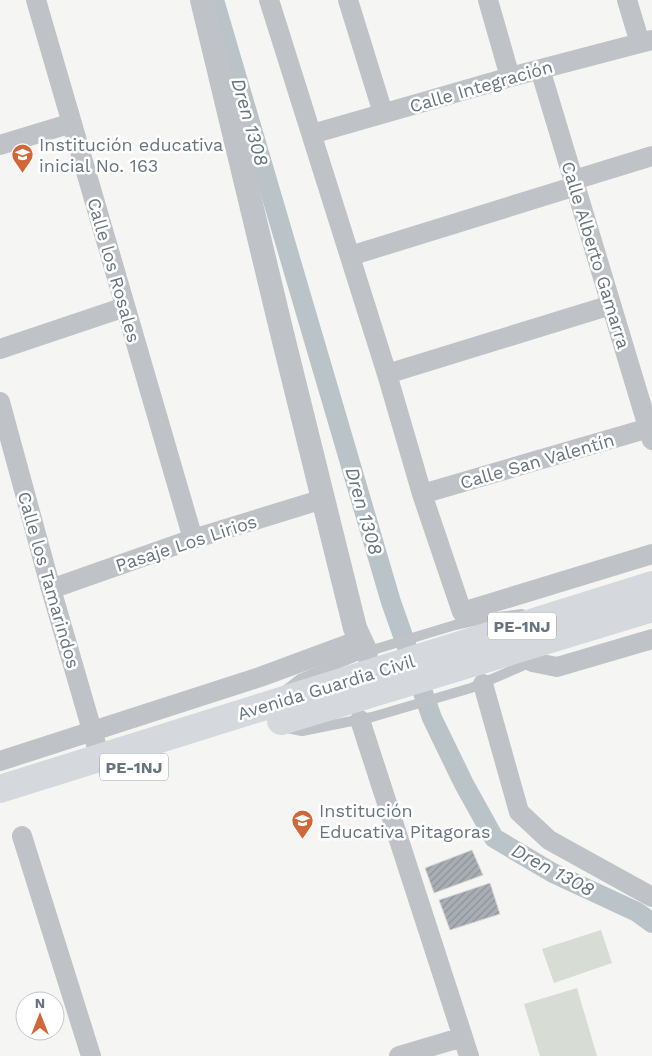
<svg xmlns="http://www.w3.org/2000/svg" width="652" height="1056" viewBox="0 0 652 1056" font-family="'Work Sans',sans-serif">
  <style>
    .pitch { fill: #d7dcd4 }
    .lines { fill: none; stroke-linecap: round; stroke-linejoin: round }
    .canal { stroke: #bac3c7; stroke-width: 20 }
    .building { fill: url(#building-hatch); stroke: #d7d7d5 }
    .service { stroke: #bfc2c6; stroke-width: 10 }
    .minor { stroke: #bfc2c6; stroke-width: 20 }
    .tertiary { stroke: #bfc2c6; stroke-width: 24 }
    .trunk { stroke: #d5d8dc; stroke-width: 28 }
    .labels { text-anchor: middle; dominant-baseline: central; stroke-width: 5; stroke-linejoin: round; paint-order: stroke }
    .shield { fill: #fff; stroke: #959ea6; stroke-width: 1 }
    .shield-label { font-size: 16px; font-weight: bold; fill: #687480 }
    .street-label { font-size: 18px; fill: #687480; stroke: #fff }
    .poi-label { font-size: 18px; fill: #687480; stroke: #fff; text-anchor: start }
    .water-label { font-size: 19px; font-style: italic; fill: #63747d; stroke: #fff }
  </style>
  <defs>
    <pattern id="building-hatch" width="6" height="6" patternUnits="userSpaceOnUse" patternTransform="scale(1.25)"><rect width="6" height="6" fill="#a8aeb4"/><path d="M-1 1l2-2M0 6l6-6M5 7l2-2" fill="none" stroke="#8d9298"/></pattern>
  </defs>
  <rect width="100%" height="100%" fill="#f5f6f3"/>
  <path class="pitch" d="M601,930L612,963L554,983L542,949Z
    M577,988L597,1056H540L524,1004Z"/>
  <g class="lines">
    <path class="canal" d="M214,0L391,602L432,718L464,784L494,838L553,873L637,912L652,923"/>
  </g>
  <path class="building" d="M472,850L483,875L434,893L425,868Z
    M490,883L500,914L450,930L439,900Z"/>
  <g class="lines">
    <path class="service" d="M286,690L300,679L366,652L455,625L482,619L522,614
      M287,728L302,731L372,717L471,688L534,661"/>
    <path class="minor" d="M36,0L193,539
      M269,0L387,374L422,494L462,612L652,554
      M348,0L383,113
      M488,0L510,77
      M627,0L640,43
      M540,69L652,440
      M312,134L510,77L652,40
      M0,145L72,123
      M574,180L652,156
      M350,256L576,186
      M0,349L125,307
      M387,374L611,305
      M0,402L51,589L96,744
      M422,494L652,427
      M51,589L193,539L323,499
      M532,662L557,667L652,639
      M483,684L519,812L549,840L652,897
      M360,720L469,1056
      M0,761L260,677L360,640
      M22,836L91,1056
      M399,1056L463,1037"/>
    <path class="tertiary" d="M202,0L281,329L355,628L366,652"/>
    <path class="trunk" d="M281,721L652,608
      M0,789L652,585"/>
  </g>
  <defs>
    <symbol id="school-pin" viewBox="-11 -11 22 30"><path d="M0 17L-7.5 6A9.5 9.5 0 1 1 7.5 6Z" fill="#d06738" stroke="#fff"/><path d="M0-5L7-2L0 1L-7-2ZM-4 1L0 2.5L4 1V4Q0 6-4 4Z" fill="#fff"/></symbol>
  </defs>
  <g fill-rule="evenodd">
    <use href="#school-pin" x="10" y="142" width="25" height="34"/>
    <use href="#school-pin" x="290" y="808" width="25" height="34"/>
  </g>
  <g class="labels">
    <g class="shield">
      <rect x="488" y="612.5" width="68" height="27" rx="4"/>
      <rect x="100" y="753.5" width="68" height="27" rx="4"/>
    </g>
    <g class="shield-label">
      <text x="522" y="626">PE-1NJ</text>
      <text x="134" y="767">PE-1NJ</text>
    </g>
    <g class="street-label">
      <text transform="translate(481 86) rotate(-16)">Calle Integración</text>
      <text transform="translate(596 255) rotate(73)">Calle Alberto Gamarra</text>
      <text transform="translate(114 270) rotate(74)">Calle los Rosales</text>
      <text transform="translate(537 461) rotate(-16)">Calle San Valentín</text>
      <text transform="translate(186 543) rotate(-18)">Pasaje Los Lirios</text>
      <text transform="translate(49 580) rotate(74)">Calle los Tamarindos</text>
      <text transform="translate(326 687) rotate(-17)">Avenida Guardia Civil</text>
    </g>
    <g class="poi-label">
      <text x="39" y="144">Institución educativa<tspan x="39" dy="21">inicial No. 163</tspan></text>
      <text x="319" y="810">Institución<tspan x="319" dy="21">Educativa Pitagoras</tspan></text>
    </g>
    <g class="water-label">
      <text transform="translate(250 122) rotate(74)">Dren 1308</text>
      <text transform="translate(364 511) rotate(74)">Dren 1308</text>
      <text transform="translate(553 870) rotate(28)">Dren 1308</text>
    </g>
  </g>
  <g transform="translate(40 1016)"><circle r="24" fill="#ffffff" stroke="#c3c7cc"/>
  <path d="M0-4L9 19L0 12L-9 19Z" fill="#d06738"/>
  <text y="-8" font-size="14" font-weight="bold" text-anchor="middle" fill="#687480">N</text>
  </g>
</svg>
